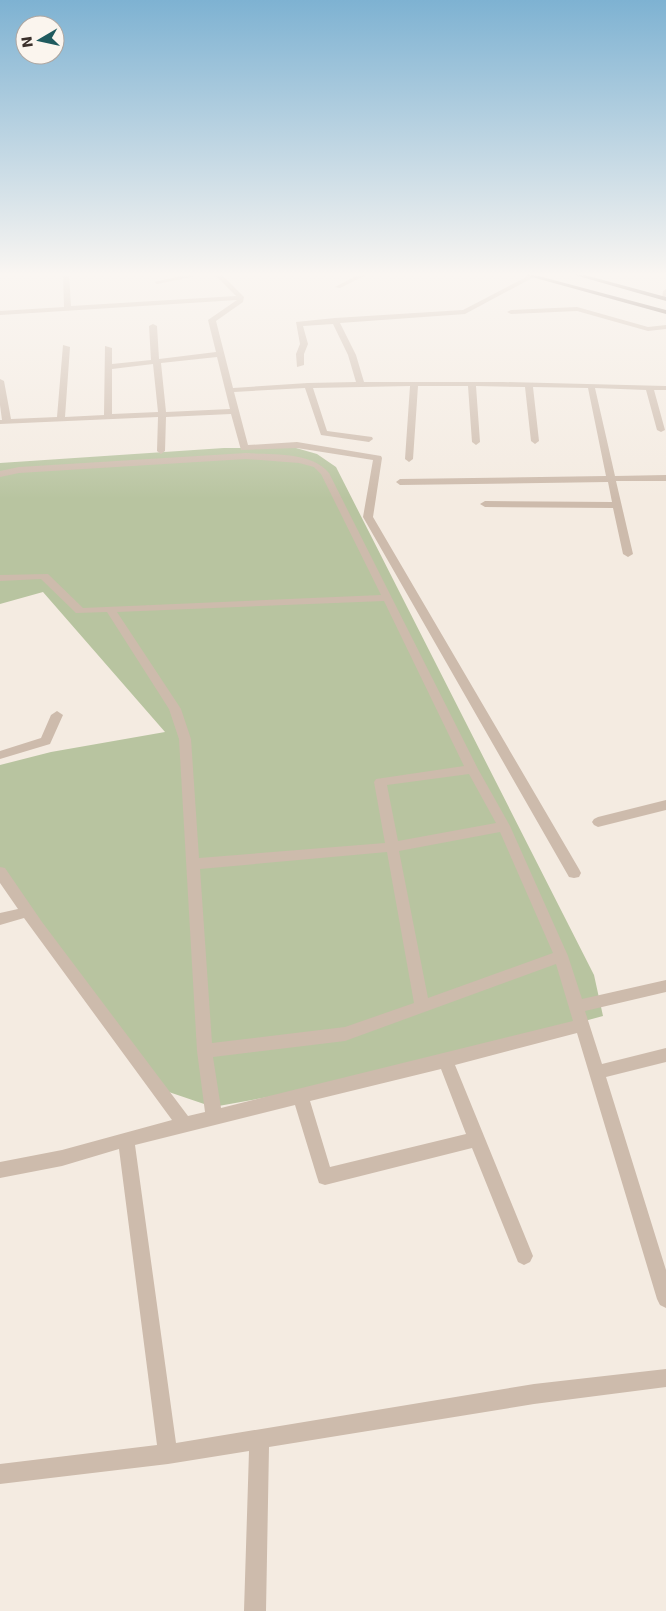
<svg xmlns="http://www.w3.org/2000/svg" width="666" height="1611" viewBox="0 0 666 1611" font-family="'DejaVu Sans',sans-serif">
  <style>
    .green { fill: #b8c4a0 }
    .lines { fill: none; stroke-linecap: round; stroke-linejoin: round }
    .minor { fill: #cdbbac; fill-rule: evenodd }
    .major { fill: #7d675c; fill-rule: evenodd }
  </style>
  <rect width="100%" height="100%" fill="#f4ebe1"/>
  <path class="green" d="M224,448H296L317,454L336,467L594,975L603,1016L378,1077L213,1107L157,1088L0,869V765L51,752L165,732L43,592L0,604V463Z"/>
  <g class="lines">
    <path class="minor" d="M63,274H69L71,306L236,296L214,274H221L244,297L243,302L216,321L233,388L308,383L356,382L348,355L333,324L303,326L308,344L304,354V365L297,367L296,354L300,344L296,322L335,318L463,310L532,274L535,276L534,277L465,314L340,323L356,355L364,382H503L666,386V390H654L665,430L661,432L657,430L646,390L595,388L615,476L666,475V481H616L633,554L628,557L623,554L613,508L485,507L480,504L485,501L612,502L608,482L400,485L396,482L400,479L606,476L588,388L533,387L539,441L535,444L531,441L525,387L476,386L480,442L476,445L472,442L468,386H418L413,459L409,462L405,459L410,386L313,388L327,431L372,437L373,439L369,442L321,435L305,388L234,392L248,445L297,442L381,456L382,458L373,517L579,869L581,873L579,877L574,878L569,877L363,517L373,460L297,448L241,450L231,414L166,417L165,451L161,454L157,451L158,417L0,424V420H2L0,405V379L4,381L11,419L57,417L63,345L70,347L65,417L104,415L105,346L112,348V364L151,360L149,326L153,324L157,326L159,359L216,352L208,320L237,300L0,315V311L64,307ZM217,357L230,409L166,412L161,363ZM153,364L158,412L112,414V369Z
      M190,274L193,276L192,277L157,284L154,282Z
      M360,274H368L340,288L335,287Z
      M666,289V300L662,299L663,291Z
      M577,307L648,327L666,325V329L648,331L577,311L511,314L507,312L511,310Z
      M246,453C272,455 311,451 329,473L478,769L510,826L568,956L582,999L666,980V992L585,1011L602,1064L666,1048V1062L606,1077L666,1270V1308L660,1305L657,1299L577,1033L455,1065L533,1256L530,1262L524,1265L518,1262L472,1148L325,1185L319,1183L317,1177L295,1105L135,1145L176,1443L534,1384L666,1369V1387L534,1404L269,1447L266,1611H244L249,1451L168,1464L0,1484V1464L157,1445L119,1149L62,1166L0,1178V1162L62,1150L172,1120L24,918L0,925V913L18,909L0,883V867L5,868L42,922L188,1116L205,1112L197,1051L179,739L169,709L107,612L76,613L41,579L0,581V575L48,574L83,608L381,595L321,474L314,467L299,463L246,459L19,473L0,477V471L19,467ZM384,601L464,766L376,779L374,782L385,843L199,858L191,739L181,709L117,612ZM469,774L496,823L398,841L387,785ZM500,832L553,953L428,998L399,851ZM387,852L414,1003L345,1027L212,1043L200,869ZM556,964L573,1021L221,1108L213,1057L345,1041ZM441,1069L466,1134L330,1167L310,1101Z
      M57,711L63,715L50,744L0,759V751L41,738L51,715Z
      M666,800V810L598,827L594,825L592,822L594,819L598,817Z"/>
    <path class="major" d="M521,274H531L666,310V314Z
      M571,274H581L666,297V301Z"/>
  </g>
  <linearGradient id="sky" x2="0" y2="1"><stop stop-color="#7eb2d2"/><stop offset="0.55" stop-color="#faf6f2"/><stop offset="1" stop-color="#faf6f2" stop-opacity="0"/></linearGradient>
  <rect width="666" height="499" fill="url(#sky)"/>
  <g transform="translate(40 40) rotate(261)"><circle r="24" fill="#fbf5ee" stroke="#aea6a0"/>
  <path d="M0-4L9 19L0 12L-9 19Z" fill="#1f5a5e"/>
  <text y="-8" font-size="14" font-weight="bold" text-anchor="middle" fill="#3b302b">N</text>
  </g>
</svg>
